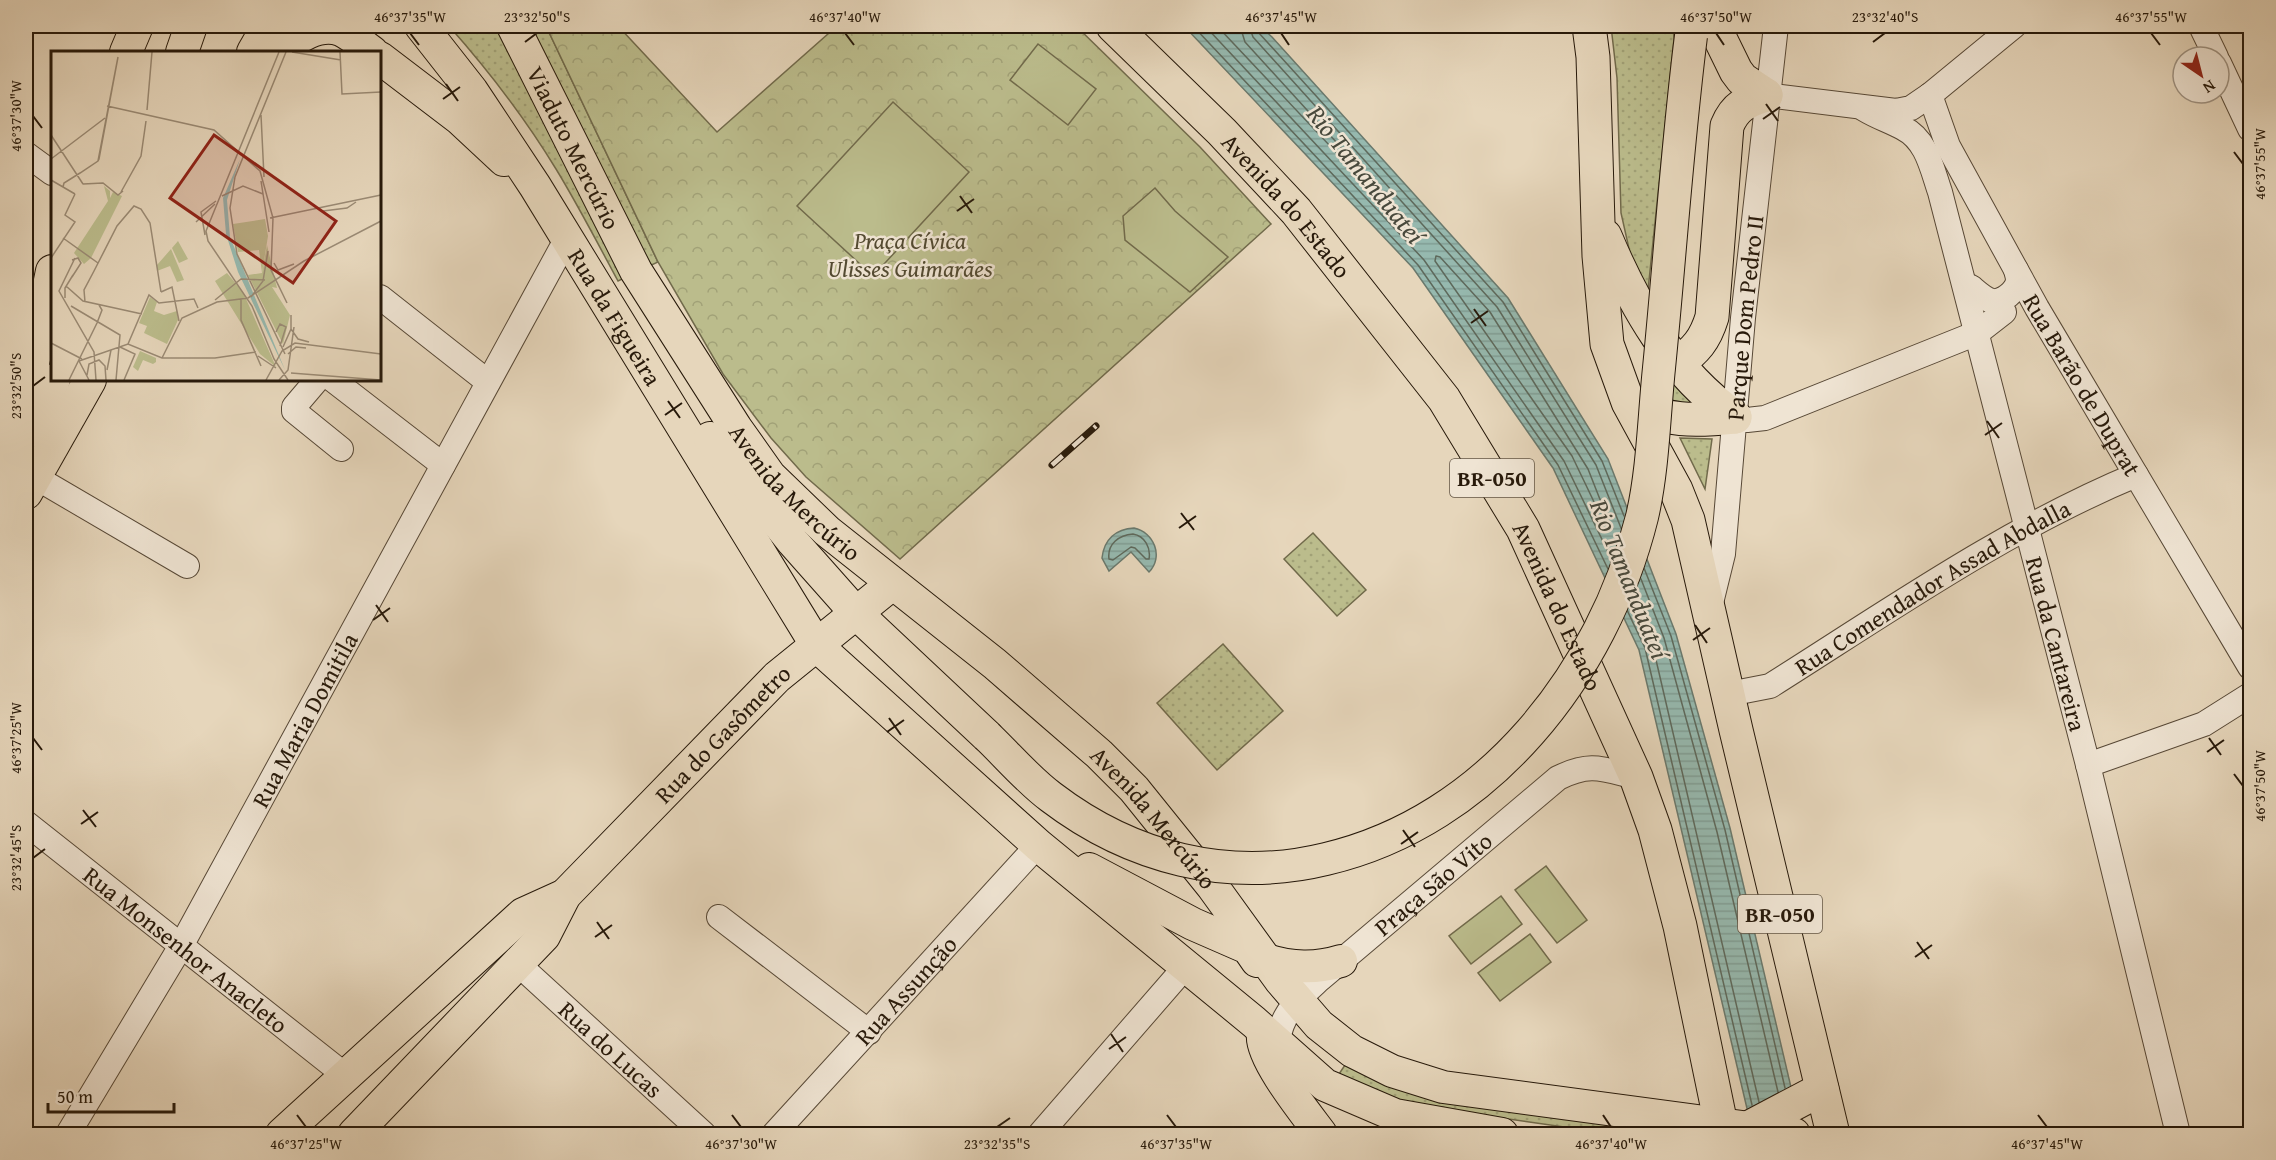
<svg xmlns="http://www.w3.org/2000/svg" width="2276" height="1160" viewBox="0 0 2276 1160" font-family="'Gentium Book Plus',serif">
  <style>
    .grass { fill: url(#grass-dots); stroke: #716a4b; stroke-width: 1.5 }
    .forest { fill: url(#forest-crowns); stroke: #716a4b; stroke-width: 1.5 }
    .pitch { fill: #bbbc8c; stroke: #716a4b; stroke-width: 1.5 }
    .water { fill: url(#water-rules); stroke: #6a796d; stroke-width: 1.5 }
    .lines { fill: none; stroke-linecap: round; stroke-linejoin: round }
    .shore { stroke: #5e695c; stroke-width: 1.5 }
    .minor-casing { stroke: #574836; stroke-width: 26 }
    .major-casing { stroke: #27190a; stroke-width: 34 }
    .highway-casing { stroke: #27190a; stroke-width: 35 }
    .minor { stroke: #efe4d3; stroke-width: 24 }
    .major { stroke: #e6d6bb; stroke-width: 32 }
    .highway { stroke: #e6d6bb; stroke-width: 33 }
    .rail-casing { stroke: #27190a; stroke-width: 7 }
    .rail { stroke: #efe4d3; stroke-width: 4.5; stroke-dasharray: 14; stroke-linecap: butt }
    .major-bridge-casing { stroke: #27190a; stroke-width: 34; stroke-linecap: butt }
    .major-bridge { stroke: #e6d6bb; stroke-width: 32 }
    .ticks { fill: none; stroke: #27190a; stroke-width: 2 }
    .labels { text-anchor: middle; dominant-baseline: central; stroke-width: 5; stroke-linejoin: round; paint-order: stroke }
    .shield { fill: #efe4d3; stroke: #635646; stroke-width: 1.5 }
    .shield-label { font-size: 22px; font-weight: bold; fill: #27190a }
    .street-label { font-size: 24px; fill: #27190a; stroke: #efe4d3 }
    .park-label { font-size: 24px; font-style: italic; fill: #534a31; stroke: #efe4d3 }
    .water-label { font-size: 26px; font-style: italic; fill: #48493c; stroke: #efe4d3 }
    .inset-road { fill: none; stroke: #9a8a74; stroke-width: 1.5 }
    .view { fill: #8f2418; fill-opacity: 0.15; stroke: #8f2418; stroke-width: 3 }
    .inset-edge { fill: none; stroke: #27190a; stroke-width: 3 }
    .neatline { fill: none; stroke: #27190a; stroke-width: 2 }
    .ticks-label { font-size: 15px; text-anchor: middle; fill: #27190a }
  </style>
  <defs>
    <pattern id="grass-dots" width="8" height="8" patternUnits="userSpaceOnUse" patternTransform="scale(1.5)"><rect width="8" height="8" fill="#bbbc8c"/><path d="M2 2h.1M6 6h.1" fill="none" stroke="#a1a177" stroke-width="1.8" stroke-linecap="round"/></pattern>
    <pattern id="forest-crowns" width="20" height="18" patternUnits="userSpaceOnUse" patternTransform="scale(1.5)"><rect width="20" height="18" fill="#bbbc8c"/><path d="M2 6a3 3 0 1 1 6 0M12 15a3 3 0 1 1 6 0" fill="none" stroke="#a1a177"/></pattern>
    <pattern id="water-rules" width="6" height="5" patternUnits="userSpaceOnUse" patternTransform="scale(1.5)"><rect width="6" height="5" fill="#96b9af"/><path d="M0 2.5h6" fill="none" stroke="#819e95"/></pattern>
  </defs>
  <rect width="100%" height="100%" fill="#e6d6bb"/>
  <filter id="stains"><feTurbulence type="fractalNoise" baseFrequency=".00333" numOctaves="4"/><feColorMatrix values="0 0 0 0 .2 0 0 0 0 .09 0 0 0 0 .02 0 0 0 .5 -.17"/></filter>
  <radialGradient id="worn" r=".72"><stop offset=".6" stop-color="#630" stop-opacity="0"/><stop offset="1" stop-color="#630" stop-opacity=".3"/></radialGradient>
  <path class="grass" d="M449,26H546L658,262L618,281C598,244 578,205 556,169C525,118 488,70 449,26Z
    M1611,26H1673L1674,39L1647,300L1632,262L1621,213L1617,78Z
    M1672,378L1703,407L1667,409Z
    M1680,438L1712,439L1705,489Z
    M1313,533L1366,590L1337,616L1284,559Z
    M1223,644L1283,711L1217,770L1157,703Z
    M1345,1065L1630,1127L1629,1134H1613L1425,1107L1387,1096L1339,1074Z"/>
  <path class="forest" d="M546,26H618L717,132L837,26H1076L1200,147L1271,224L900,559L806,477L771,438L723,374L658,262Z"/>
  <path class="pitch" d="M1038,44L1096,89L1068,125L1010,80Z
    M893,102L969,172L873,276L797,206Z
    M1155,188L1175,211L1228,257L1190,292L1125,240L1123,216Z
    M1546,866L1587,920L1557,943L1515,890Z
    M1501,896L1522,924L1471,964L1449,936Z
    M1530,934L1551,962L1500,1001L1478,973Z"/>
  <path class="water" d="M1184,26H1260L1272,37L1508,298L1608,459L1676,634L1730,828L1802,1134H1753L1639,650L1553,468L1413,268Z
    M1134,528C1154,532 1164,557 1149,572L1131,552L1109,571L1102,558C1104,539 1116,529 1134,528Z"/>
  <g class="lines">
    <path class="shore" d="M1193,26L1418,265L1558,465L1608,569
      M1205,26L1424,260L1564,461L1611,558
      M1217,26L1395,215L1399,216V211L1245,42L1240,26
      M1249,26L1253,37L1497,307L1596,465L1621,528
      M1256,26L1258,32L1503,302L1602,461L1624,516
      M1436,256L1440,257L1490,312L1588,469L1601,502L1599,505L1595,504L1572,456L1435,261Z
      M1133,534C1145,536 1151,548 1149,559H1146L1135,548L1131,547L1113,560L1109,559C1107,544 1119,535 1133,534Z
      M1644,568L1671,636L1725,830L1785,1088
      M1641,579L1664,638L1717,832L1778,1092
      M1631,601L1653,647L1759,1102
      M1627,610L1645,648L1752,1105"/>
    <defs>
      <g id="minor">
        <path d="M2201,26L2216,57"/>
        <path d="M2219,63L2250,129"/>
        <path d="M1766,95L1896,111L1911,108L1930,95L2014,26"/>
        <path id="s1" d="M1930,95L1948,146L2037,308L2250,667"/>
        <path id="s2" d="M1864,109C1877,117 1890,121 1903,128C1927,140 1932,169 1940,192L2088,765L2178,1134"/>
        <path d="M26,154L52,173"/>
        <path d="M1971,287C1977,292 1984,299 1992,301C2002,303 2017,291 2018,280C2018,277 2017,274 2016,270"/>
        <path d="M380,297L488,382"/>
        <path d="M317,380L294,407V411L341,449"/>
        <path d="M333,380L443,465"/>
        <path d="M1735,417L1747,420L1765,418L1977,333L2004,312"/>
        <path d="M35,477L187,566"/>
        <path id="s3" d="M1710,607L1723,554L1743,318L1776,26"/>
        <path id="s4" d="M1729,694L1770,686C1889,611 2006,529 2136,475"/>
        <path d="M2088,765L2204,724L2250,695"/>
        <path id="s5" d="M26,823L346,1076"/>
        <path d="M719,917L869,1032"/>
        <path id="s6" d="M518,964L704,1134"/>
        <path id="s7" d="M1271,1057C1277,1046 1278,1036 1282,1025C1289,1006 1306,992 1320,979L1558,778C1591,762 1602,769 1636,777"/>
        <path id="s8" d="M68,1134L181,946L567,238"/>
        <path id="s9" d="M774,1134L1038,845"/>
        <path d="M1040,1134L1186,966"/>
      </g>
      <g id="major">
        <path id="s10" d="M421,26L472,91L535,186L817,646L1038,845L1254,1022L1325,1085L1395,1115L1502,1134"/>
        <path id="s11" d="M513,26L636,271L736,428L770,476L827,531L995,664L1099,754L1134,789L1213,887L1281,981L1319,1025L1352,1051L1392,1071L1443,1087L1794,1134"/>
        <path d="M126,52L137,26"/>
        <path d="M182,52L191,26"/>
        <path d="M253,52L268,26"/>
        <path d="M282,52C295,37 320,22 341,30C352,35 362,45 372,52"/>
        <path d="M380,58L460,119L504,160"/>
        <path d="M38,410L29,383L52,271"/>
        <path d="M26,433L54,380"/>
        <path d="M710,438L793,542L856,613L987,736"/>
        <path d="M26,493L90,380"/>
        <path d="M1089,869L1193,924L1248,948L1257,961"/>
        <path d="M1266,960C1292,968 1315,969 1341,961"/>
        <path d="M1263,1035C1259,1056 1307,1115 1321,1134"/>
        <path d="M282,1134L523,914L565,895"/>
        <path id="s12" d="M354,1134L544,936L565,895L777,677L892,584"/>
      </g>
      <g id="highway">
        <path id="s13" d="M1113,26L1222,132L1296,211L1444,399L1523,529L1636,777L1655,830L1680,926L1723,1134"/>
        <path d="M1589,26L1593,57L1599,256L1607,344L1628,402L1676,490L1688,520L1736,730L1833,1134"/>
        <path d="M1714,26L1736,71L1742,79L1766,95"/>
        <path d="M1605,236C1634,305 1672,373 1735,417"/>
        <path d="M1677,364C1696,350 1705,340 1712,317L1727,126C1735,106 1747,101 1766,95"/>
        <path d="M1629,403C1665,422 1695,421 1735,417"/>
        <path d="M1748,1128L1822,1089"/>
      </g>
    </defs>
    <use href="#minor" class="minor-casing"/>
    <use href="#major" class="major-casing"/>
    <use href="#highway" class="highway-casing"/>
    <use href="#minor" class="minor"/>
    <use href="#major" class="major"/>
    <use href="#highway" class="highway"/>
    <defs>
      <path id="rail" d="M1052,465L1096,426"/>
    </defs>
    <use href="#rail" class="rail-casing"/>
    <use href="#rail" class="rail"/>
    <defs>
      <path id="major-bridge" d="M987,736C1008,756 1028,780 1051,797C1131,858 1228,883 1326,859C1488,821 1603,673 1642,517C1653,470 1654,416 1659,368C1670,257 1677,147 1691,36"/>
    </defs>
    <use href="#major-bridge" class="major-bridge-casing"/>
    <use href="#major-bridge" class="major-bridge"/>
  </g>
  <path class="ticks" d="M410,33L419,45M845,33L854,45M1281,33L1289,45M1716,33L1724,45M2151,33L2160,45M525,42L537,33M1873,42L1885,33M446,84L458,101M443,99L460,87M1766,104L1778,121M33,116L42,128M1763,119L1780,107M2234,152L2243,164M960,196L972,213M957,211L974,199M1474,309L1486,326M1471,323L1488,311M33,386L45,377M668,401L680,418M665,415L682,403M1987,421L1999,438M1985,435L2002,423M1181,513L1194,530M1179,528L1196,516M376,605L388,622M373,620L390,608M1695,625L1707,643M1693,640L1710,628M889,718L901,735M887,732L904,720M33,738L42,750M2209,738L2221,755M2207,752L2224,740M2234,774L2243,786M83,810L96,827M81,824L98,812M1403,830L1415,847M1401,844L1418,832M33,858L45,849M597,922L609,939M595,937L612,925M1917,942L1929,959M1915,957L1932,945M1111,1034L1123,1052M1109,1049L1126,1037M297,1115L306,1127M732,1115L741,1127M1167,1115L1176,1127M1603,1115L1611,1127M2038,1115L2047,1127M997,1127L1010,1118"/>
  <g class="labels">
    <g class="shield">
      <rect x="1450" y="459" width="84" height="38" rx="4.5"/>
      <rect x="1738" y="895" width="84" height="38" rx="4.5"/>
    </g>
    <g class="shield-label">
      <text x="1492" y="478">BR-050</text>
      <text x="1780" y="914">BR-050</text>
    </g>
    <g class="street-label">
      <text stroke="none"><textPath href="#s11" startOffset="136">Viaduto Mercúrio</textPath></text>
      <text stroke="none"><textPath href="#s13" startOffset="250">Avenida do Estado</textPath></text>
      <text stroke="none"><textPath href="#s10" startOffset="350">Rua da Figueira</textPath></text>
      <text stroke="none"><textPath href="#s3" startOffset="292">Parque Dom Pedro II</textPath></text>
      <text stroke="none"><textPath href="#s1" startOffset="328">Rua Barão de Duprat</textPath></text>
      <text stroke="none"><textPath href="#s11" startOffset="548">Avenida Mercúrio</textPath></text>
      <text stroke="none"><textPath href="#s4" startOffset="232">Rua Comendador Assad Abdalla</textPath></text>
      <text stroke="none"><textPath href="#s13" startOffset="736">Avenida do Estado</textPath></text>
      <text stroke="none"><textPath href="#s2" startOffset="586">Rua da Cantareira</textPath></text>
      <text stroke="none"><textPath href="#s8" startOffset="477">Rua Maria Domitila</textPath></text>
      <text stroke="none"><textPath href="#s12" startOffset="546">Rua do Gasômetro</textPath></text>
      <text stroke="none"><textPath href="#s11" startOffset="1034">Avenida Mercúrio</textPath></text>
      <text stroke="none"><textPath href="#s7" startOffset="242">Praça São Vito</textPath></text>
      <text stroke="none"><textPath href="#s5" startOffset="204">Rua Monsenhor Anacleto</textPath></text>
      <text stroke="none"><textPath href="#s9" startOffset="195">Rua Assunção</textPath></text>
      <text stroke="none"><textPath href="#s6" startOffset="126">Rua do Lucas</textPath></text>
    </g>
    <g class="park-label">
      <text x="910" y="240">Praça Cívica<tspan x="910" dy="28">Ulisses Guimarães</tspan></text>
    </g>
    <g class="water-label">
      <text transform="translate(1366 174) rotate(51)">Rio Tamanduateí</text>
      <text transform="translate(1630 579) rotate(68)">Rio Tamanduateí</text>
    </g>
  </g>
  <g transform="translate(51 51)">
    <rect width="330" height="330" fill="#e6d6bb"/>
    <path d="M216,194L226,237L221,236L239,264L232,293L197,224L211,222Z" fill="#bbbc8c"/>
    <path d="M53,135L59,140V147L62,141L71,145L40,207L33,213L23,202L57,150ZM214,168L217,185L211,222L208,199L187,201L182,173ZM127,190L137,208L128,212L121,197ZM120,198L133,229L126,231L119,215L106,220V214ZM176,222L192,241L225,316L209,303L164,230ZM99,246L106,251L103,260L113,264L126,260L127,269L116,293L93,282L96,275L88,272ZM89,300L105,307V311L102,313L92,309L87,320L82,316Z" fill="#bbbc8c"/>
    <path d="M189,108L176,149L179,186L234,319L187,221L175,183L172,147Z" fill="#96b9af"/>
    <path class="inset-road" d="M228,1L155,180L157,190L201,255L223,308L237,329M241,1L290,9M289,1L291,43L330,41M56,55L163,79L209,120L222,167L220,219L236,252M96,59L101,1M210,64L213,126M0,84L32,133M0,108L54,67M0,129L24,143M210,130L218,181M32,133L52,132L67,144L72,140M12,136L13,132L29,122L47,110L48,108L67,6L47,110M70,141L90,105L95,70M171,145L192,135L212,143M272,160L296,157L305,151M219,167L330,144M145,171L164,153M154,184L150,161L165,150M12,187L47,212M0,207L24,171L14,164L24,143M24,207L8,240L43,301L45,329M21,209L27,207L30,212L21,226M223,212L227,219L243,213M15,235L32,250L91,263M110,241L121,236L128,270M200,246L212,230L217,200M14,247V237L22,224M190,248V269L210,315M164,249L190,228L214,229M34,251L33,239L43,220L66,175L83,155L90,158L99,172L110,241M20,255L69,284L65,329M240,278L247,288L258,291M225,281L229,273L235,276L229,295M0,292L31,308M77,293L98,244L108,252L143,248L147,257M69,296L84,303L73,329M232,296L240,278V264M234,303L186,203L179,157L184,126L235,1M237,303L245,296L255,297M207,305L225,317M111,307L131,267L166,251L197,247L253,210L330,170M28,310L77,293L111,307H164L205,301M28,310L38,329M56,319L60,299M240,322L330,329M36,324L38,313L48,309L54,315L55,329M18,329L46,272L51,259L48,254M215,329L231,300L244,292L330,303M228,329L237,319L243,276"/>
    <path class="view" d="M163,84L285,170L242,232L119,147Z"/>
    <rect width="330" height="330" class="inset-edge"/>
  </g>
  <rect width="2276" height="1160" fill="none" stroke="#e6d6bb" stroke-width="66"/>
  <g transform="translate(2201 75) rotate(145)"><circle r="28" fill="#efe4d3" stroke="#9f9383" stroke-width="1.5"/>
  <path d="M0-4.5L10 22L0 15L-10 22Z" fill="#8f2418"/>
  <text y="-9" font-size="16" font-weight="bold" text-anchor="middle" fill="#27190a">N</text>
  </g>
  <path d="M48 1103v9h126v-9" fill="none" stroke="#27190a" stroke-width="3"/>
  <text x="57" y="1103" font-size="18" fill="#27190a" stroke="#efe4d3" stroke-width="4.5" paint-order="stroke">50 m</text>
  <rect x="33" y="33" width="2210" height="1094" class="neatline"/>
  <g class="ticks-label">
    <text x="410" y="22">46°37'35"W</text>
    <text x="537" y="22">23°32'50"S</text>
    <text x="845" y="22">46°37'40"W</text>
    <text x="1281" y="22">46°37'45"W</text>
    <text x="1716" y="22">46°37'50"W</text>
    <text x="1885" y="22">23°32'40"S</text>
    <text x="2151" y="22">46°37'55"W</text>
    <text transform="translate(16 116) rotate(-90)" y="5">46°37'30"W</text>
    <text transform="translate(2260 164) rotate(-90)" y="5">46°37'55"W</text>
    <text transform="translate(16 386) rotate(-90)" y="5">23°32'50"S</text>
    <text transform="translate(16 738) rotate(-90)" y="5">46°37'25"W</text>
    <text transform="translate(2260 786) rotate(-90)" y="5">46°37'50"W</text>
    <text transform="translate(16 858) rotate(-90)" y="5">23°32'45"S</text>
    <text x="306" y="1149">46°37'25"W</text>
    <text x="741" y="1149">46°37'30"W</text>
    <text x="997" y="1149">23°32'35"S</text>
    <text x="1176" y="1149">46°37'35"W</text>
    <text x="1611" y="1149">46°37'40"W</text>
    <text x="2047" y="1149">46°37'45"W</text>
  </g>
  <rect width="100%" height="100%" filter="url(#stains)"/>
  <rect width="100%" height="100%" fill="url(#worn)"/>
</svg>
